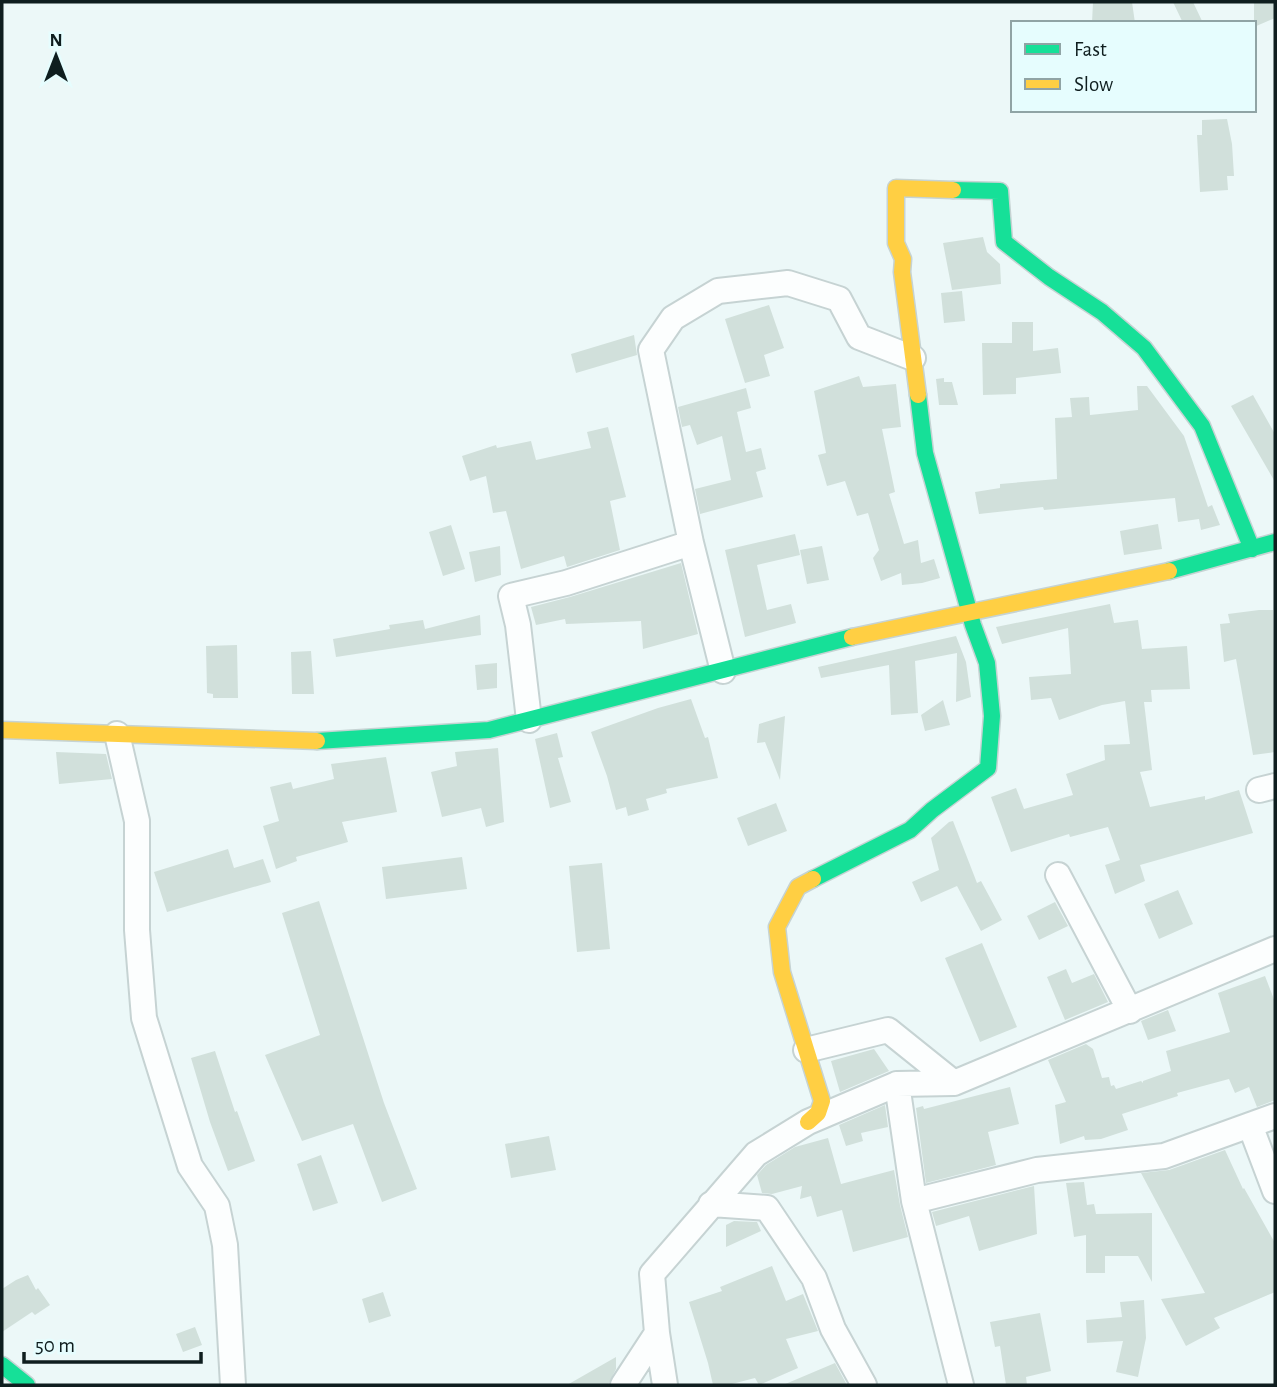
<svg xmlns="http://www.w3.org/2000/svg" width="1277" height="1387" viewBox="0 0 1277 1387" font-family="'Alegreya Sans',sans-serif">
  <style>
    .building { fill: #d1e0db }
    .lines { fill: none; stroke-linecap: round; stroke-linejoin: round }
    .street-casing { stroke: #c6d3d3; stroke-width: 28 }
    .fast-casing { stroke: #c6d3d3; stroke-width: 19 }
    .slow-casing { stroke: #c6d3d3; stroke-width: 19 }
    .street { stroke: #fcfefe; stroke-width: 24 }
    .fast { stroke: #16e098; stroke-width: 16 }
    .slow { stroke: #ffcf43; stroke-width: 16 }
  </style>
  <rect width="100%" height="100%" fill="#ecf8f8"/>
  <path class="building" d="M1093,2H1132L1135,23H1092Z
    M1173,2H1193L1203,23H1183Z
    M1254,2H1275V18L1254,27Z
    M1227,119L1232,144L1234,176H1227L1228,190L1200,192L1197,135H1202V120Z
    M983,237L987,252L1000,264L1001,284L952,290L943,243Z
    M962,291L965,321L944,323L941,293Z
    M769,305L784,348L764,355L770,376L745,383L725,319Z
    M1012,322H1033V351L1058,348L1061,373L1016,378V394L983,395L982,343H1012Z
    M634,335L637,355L576,373L571,354Z
    M859,376L863,387L896,384L901,427L882,429L895,492L889,494L904,544L918,540L921,563L934,559L940,578L922,583L902,585L901,573L881,581L873,558L879,550L868,513L857,516L845,481L827,486L818,455L826,453L814,391Z
    M944,378V382H952L958,405H939L936,379Z
    M1137,386H1147L1184,436L1208,507L1212,505L1220,525L1201,530L1199,519L1178,522L1175,498L1044,510L1043,507L979,514L975,492L1000,488V484L1057,479L1055,418L1072,417L1070,398L1089,397L1090,415L1138,410Z
    M746,388L751,408L737,412L746,452L761,448L766,469L756,472L763,497L700,514L695,489L731,480L722,436L697,445L690,425L682,427L678,407Z
    M1253,395L1275,434V482L1231,406Z
    M608,427L626,497L610,501L620,550L567,567L564,556L521,569L506,511L493,513L486,476L470,481L462,456L496,445L497,448L531,441L536,460L591,448L587,432Z
    M1158,524L1162,549L1124,555L1120,531Z
    M451,525L465,569L443,576L429,532Z
    M795,534L800,555L757,565L767,610L791,604L796,623L745,637L725,550Z
    M500,546L501,575L475,582L469,552Z
    M822,546L829,580L807,584L800,550Z
    M681,563L698,634L643,649L641,621L566,624L565,619L536,625L531,607L570,597Z
    M1110,604L1114,623L1138,620L1142,649L1187,646L1190,689L1151,690L1152,702H1144L1152,770L1140,772L1150,807L1205,796V800L1239,790L1253,833L1140,865L1145,881L1115,894L1105,865L1120,860L1108,827L1070,837L1069,834L1011,852L991,797L1016,788L1024,809L1073,795L1066,774L1105,760L1104,745L1130,744L1125,701L1102,705L1059,720L1051,698L1031,700L1029,677L1071,674L1068,628L1002,644L996,627Z
    M1259,610H1273L1275,752L1253,755L1236,659L1224,662L1220,624L1230,623L1228,614Z
    M480,615L481,635L336,657L333,639L390,629L389,625L423,620L425,629Z
    M956,636L966,662L971,697L956,702L957,653L915,661L918,713L891,715L889,665L821,678L818,667Z
    M237,645L238,698H213V694L207,693L206,646Z
    M311,651L314,694H292L291,652Z
    M497,663V688L477,690L475,665Z
    M691,699L705,738L708,737L718,778L666,789L667,793L646,799L649,810L628,816L626,807L616,810L607,776L591,732L658,708Z
    M943,700L950,725L925,731L921,715Z
    M785,716L780,780L765,742L757,743L759,724Z
    M557,733L563,757L558,758L571,802L550,808L535,739Z
    M498,748L504,822L486,827L481,808L442,817L431,772L457,766L455,752Z
    M56,752L106,754L112,779L59,784Z
    M386,757L397,812L342,822L348,842L296,857L297,861L276,869L263,826L279,821L270,787L291,782L293,789L334,779L331,764Z
    M776,803L787,831L748,846L737,818Z
    M953,821L977,883L981,881L1002,920L981,931L957,886L921,902L912,882L939,870L931,838L949,822Z
    M228,849L234,868L263,859L271,882L167,912L154,872Z
    M462,857L467,889L386,899L382,867Z
    M602,863L610,949L577,952L569,866Z
    M1178,890L1193,924L1159,939L1144,904Z
    M319,901L384,1103L417,1189L382,1202L353,1124L302,1141L265,1055L320,1035L282,913Z
    M1055,902L1068,926L1039,940L1027,916Z
    M982,943L1017,1027L980,1042L945,958Z
    M1066,969L1072,983L1094,974L1108,1002L1065,1020L1047,977Z
    M1265,976L1275,1002V1100L1257,1107L1249,1087L1235,1093L1229,1079L1177,1093L1178,1096L1122,1114L1128,1130L1101,1139L1085,1140L1084,1136L1060,1144L1055,1105L1066,1102L1048,1060L1086,1044L1093,1049L1102,1078L1109,1077L1111,1086L1114,1085L1116,1089L1141,1081L1143,1083V1081L1171,1071L1166,1051L1230,1032L1218,993Z
    M1168,1010L1176,1031L1148,1040L1141,1021Z
    M874,1049L889,1071L840,1092L831,1061Z
    M215,1051L235,1112L237,1111L255,1161L228,1171L210,1122L191,1058Z
    M1010,1087L1019,1124L988,1132L996,1165L926,1183L916,1108L923,1106L924,1109Z
    M885,1105L888,1127L861,1133L863,1141L846,1146L839,1125Z
    M549,1136L556,1170L511,1178L505,1144Z
    M828,1138L841,1184L894,1170L900,1205L908,1237L853,1252L842,1210L817,1217L811,1196L800,1199L802,1186L772,1194L762,1193L757,1175L766,1165L795,1147Z
    M1225,1150L1243,1189L1244,1188L1275,1243V1292L1214,1318L1220,1328L1186,1346L1161,1299L1205,1293L1141,1173L1169,1170Z
    M321,1155L338,1203L313,1211L297,1164Z
    M1084,1182L1087,1205L1094,1204L1096,1214L1152,1213V1282L1138,1256H1105V1273H1086V1235L1074,1237L1066,1183Z
    M1034,1186L1037,1234L979,1251L969,1216L936,1226L932,1212Z
    M734,1221L757,1222L761,1231L726,1247V1225Z
    M772,1266L786,1301L803,1294L818,1331L786,1339L798,1368L759,1385L755,1378L728,1385H713L708,1363L689,1302L722,1291L720,1287Z
    M28,1275L36,1290L38,1288L50,1305L35,1315L32,1312L2,1332V1289L16,1280Z
    M383,1292L391,1316L369,1323L362,1299Z
    M1144,1300L1146,1338L1138,1377L1116,1372L1123,1341L1087,1343L1086,1320L1122,1317L1120,1302Z
    M1040,1313L1051,1371L1026,1377L1027,1385H1006L1000,1346L995,1347L990,1322Z
    M195,1327L202,1345L183,1352L176,1334Z
    M616,1357V1369L608,1385H567Z
    M835,1363L847,1385H783Z"/>
  <g class="lines">
    <defs>
      <path id="street" d="M723,671L691,543L651,350L673,318L718,291L788,283L839,299L859,337L913,358
        M529,720L518,625L511,596L566,583L691,543
        M117,734L137,821V930L144,1018L190,1166L217,1206L225,1245L233,1385
        M1259,790L1275,786
        M1058,875L1130,1011
        M806,1050L888,1030L954,1083
        M897,1084L914,1201L961,1385
        M1250,1125L1275,1191
        M914,1201L1037,1170L1164,1156L1275,1116
        M711,1204L767,1208L814,1278L833,1329L864,1385
        M623,1385L657,1333
        M665,1385L657,1333L652,1274L756,1154L808,1122L897,1084L954,1083L1275,949"/>
      <path id="fast" d="M953,190L1000,191L1004,242L1049,277L1102,312L1144,348L1202,426L1252,549
        M1169,571L1275,542
        M317,741L489,730L852,637
        M813,879L910,830L932,810L988,768L992,716L987,663L973,625L925,453L918,395
        M2,1365L27,1385"/>
      <path id="slow" d="M918,395L902,272L903,259L896,243V188L953,190
        M852,637L1169,571
        M2,730L317,741
        M808,1122L818,1113L822,1101L782,972L777,927L798,887L813,879"/>
    </defs>
    <use href="#street" class="street-casing"/>
    <use href="#fast" class="fast-casing"/>
    <use href="#slow" class="slow-casing"/>
    <use href="#street" class="street"/>
    <use href="#fast" class="fast"/>
    <use href="#slow" class="slow"/>
  </g>
  <rect width="1277" height="1387" fill="none" stroke="#0f1e1f" stroke-width="7"/>
  <rect x="1011" y="21" width="245" height="91" fill="#e6fdfe" stroke="#90a4a5" stroke-width="2"/>
  <rect x="1025" y="44" width="35" height="10" fill="#16e098" stroke="#90a4a5" stroke-width="2"/>
  <text x="1074" y="56" font-size="21" fill="#0f1e1f">Fast</text>
  <rect x="1025" y="79" width="35" height="10" fill="#ffcf43" stroke="#90a4a5" stroke-width="2"/>
  <text x="1074" y="91" font-size="21" fill="#0f1e1f">Slow</text>
  <g transform="translate(56 56)" stroke="#e6fdfe" stroke-width="5" paint-order="stroke">
  <path d="M0-5L12 26L0 18L-12 26Z" fill="#0f1e1f"/>
  <text y="-10" font-size="19" font-weight="bold" text-anchor="middle" fill="#0f1e1f">N</text>
  </g>
  <path d="M24 1352v10h177v-10" fill="none" stroke="#0f1e1f" stroke-width="3.5"/>
  <text x="35" y="1352" font-size="21" fill="#0f1e1f" stroke="#e6fdfe" stroke-width="5" paint-order="stroke">50 m</text>
</svg>
